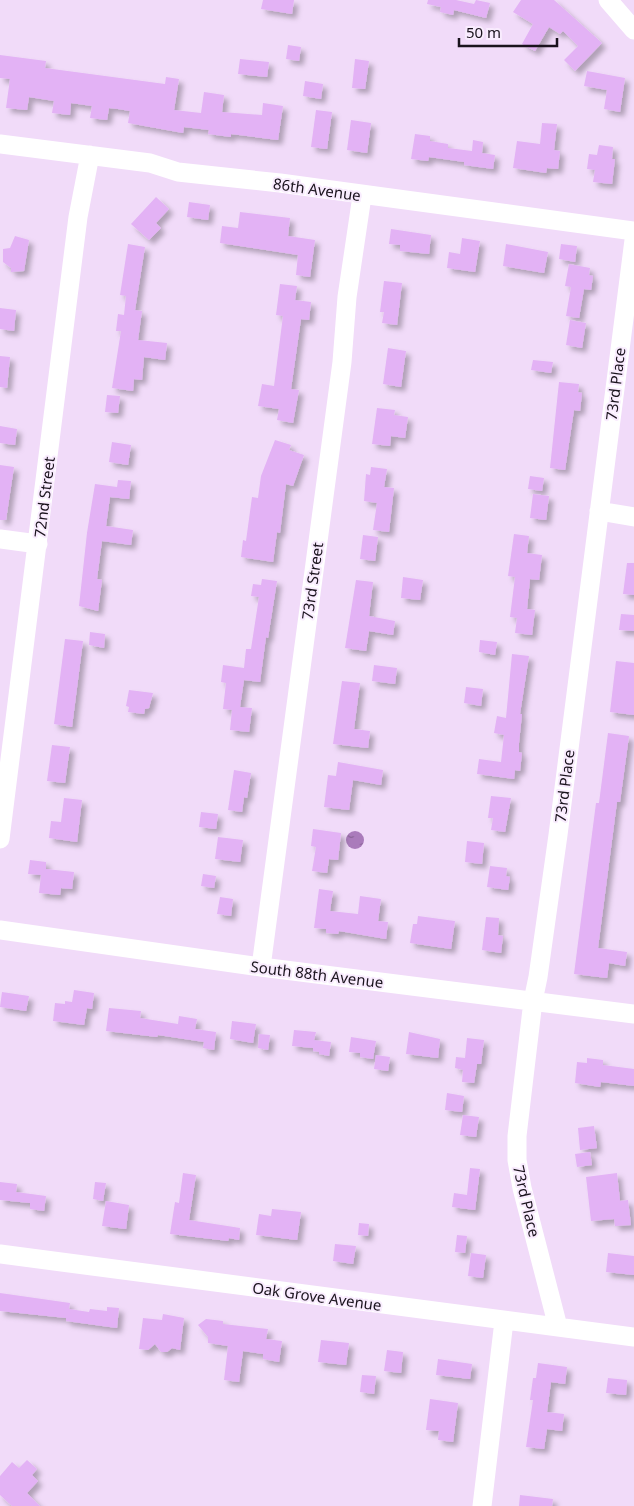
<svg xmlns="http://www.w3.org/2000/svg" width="634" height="1506" viewBox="0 0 634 1506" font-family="'Noto Sans',sans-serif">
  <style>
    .water { fill: url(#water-ripples) }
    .building { fill: #e3b2f5; filter: url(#shadow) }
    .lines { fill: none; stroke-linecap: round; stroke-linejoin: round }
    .minor { stroke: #fff; stroke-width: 19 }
    .labels { text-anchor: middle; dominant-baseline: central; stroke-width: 4; stroke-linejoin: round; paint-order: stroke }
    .street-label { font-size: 15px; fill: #1a131d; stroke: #f9ecfe }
  </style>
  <defs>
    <pattern id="water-ripples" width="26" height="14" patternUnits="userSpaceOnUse" patternTransform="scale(1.25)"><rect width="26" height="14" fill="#aa7bbb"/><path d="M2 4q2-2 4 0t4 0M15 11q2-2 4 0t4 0" fill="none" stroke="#8a6497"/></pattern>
    <filter id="shadow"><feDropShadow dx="4.5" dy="4.5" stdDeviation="2.5" flood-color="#0004"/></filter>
  </defs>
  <rect width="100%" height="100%" fill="#f1dbf9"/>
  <path class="water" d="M346 840a9 9 0 1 1 18 0a9 9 0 1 1-18 0Z"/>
  <path class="building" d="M263,0H294L292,14L261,9Z
    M428,0H456L474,4L476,0L490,3L486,18L454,10L453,15L440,12L441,7L427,4Z
    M521,0H554L602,43L575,71L564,60L578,46L563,31L560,34L549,27L535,51L522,44L533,24L513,12Z
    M288,45L301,47L299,61L286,59Z
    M0,55L46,61L45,68L165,84L166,77L179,79L174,110L201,113L204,92L224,95L222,112L262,115L263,103L283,106L278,140L231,134V137L208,134L209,130L184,127L183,133L128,123L130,111L118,109L109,108L107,120L90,118L92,106L71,103L70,115L52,113L54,101L29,97L27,110L6,108L10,79L0,78Z
    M240,59L269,62L267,77L238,74Z
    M355,59L369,61L365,89L352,88Z
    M587,71L625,78L620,112L604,109L607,90L584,86Z
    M305,81L323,84L321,99L303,96Z
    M316,110L332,112L327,149L311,147Z
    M351,120L371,123L367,153L347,150Z
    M542,123L557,124L554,150L560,151L558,169L547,168L546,173L513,168L517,141L540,144Z
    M415,134L430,136V141L448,144V148L472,151L473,140L483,142L482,153L495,155L493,169L464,165V162L429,157L428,161L411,159Z
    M599,145L613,147L612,159H615L612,184L593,182L595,170L587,169L589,154L597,155Z
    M156,197L169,209L156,223L161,228L149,240L131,224Z
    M189,202L210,205L208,220L187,217Z
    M240,212L290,218L288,236L315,240L310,277L296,275L298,255L220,243L222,226L238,228Z
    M391,229L431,235L429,254L400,251V245L389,244Z
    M15,236L29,240L24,271L11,272V268L3,262V249L10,248Z
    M462,238L480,241L475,272L447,268L449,252L460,254Z
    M128,244L145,247L135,310L142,311L138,340L167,343L165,360L144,357L142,380L134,379L133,391L112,388L121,331H116L118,314L124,315L126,296L120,295Z
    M506,244L548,252L544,273L503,266Z
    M561,244L577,246L575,262L559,259Z
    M569,264L590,268L589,275L593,276L591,290L584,289L579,318L566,316L571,287L565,286Z
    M384,281L402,283L397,325L382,323L384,312H380Z
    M280,284L297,286L295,300L311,302L309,320L301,319L291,389L299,390L293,423L277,420L279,409L258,406L262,384L274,386L283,316L276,315Z
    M0,308L16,310L14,331L0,329Z
    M570,320L586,323L582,348L566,345Z
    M388,348L406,351L401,387L383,384Z
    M0,356L10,357L7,388L0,387Z
    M533,360L553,362L551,373L531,370Z
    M559,382L579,384L578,392L582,393L580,411L574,410L565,470L550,468Z
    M107,395L120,396L118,413L105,412Z
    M377,408L395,410L394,415L408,417L405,438L391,436L390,446L372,444Z
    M0,426L17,429L15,445L0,443Z
    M275,440L291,445L289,450L304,455L293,486L286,484L280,533L277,532L273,562L241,557L243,540L246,541L252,497L258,498L261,476Z
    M112,442L131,445L128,465L109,462Z
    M0,465L14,467L6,520H0Z
    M371,467L387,469L384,487L394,488L389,532L373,530L377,503L364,501L366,474L370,475Z
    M530,476L544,478L542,491L528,489Z
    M118,480L131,481L129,499L110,497L106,526L133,530L131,545L102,541L97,579L102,580L98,611L79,606L87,533L95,484L117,487Z
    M533,494L549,496L546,520L530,518Z
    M514,534L529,536L527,553L542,555L539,580L530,579L527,609L535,610L532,635L515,633L517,618L510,617L515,577L508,576Z
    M363,535L378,537L375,561L360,559Z
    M627,563H634V595L623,594Z
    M403,577L423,580L420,600L401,598Z
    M262,579L277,581L268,638L266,637L260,682L244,680L240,707L252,708L249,732L230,730L232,710L223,709L226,683L221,682L223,665L244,668L246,649H251L259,597L251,596L253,584L261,585Z
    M356,580L373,582L369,616L395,621L393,635L369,631L366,651L345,648Z
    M621,614L634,615V631L619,630Z
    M90,632L105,634L104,648L89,645Z
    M65,639L83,641L72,727L54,724Z
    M480,640L497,642L495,655L479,652Z
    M512,654L529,656L520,714H522L519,743V752L522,753L520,771L515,770L514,779L477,774L479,759L501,762L504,735L494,733L497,716L506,718Z
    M616,661L634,663V715L610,712Z
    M374,665L397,668L395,684L372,681Z
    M342,681L360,683L354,729L370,731L368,748L333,744Z
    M466,687L483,689L481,706L464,703Z
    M129,690L153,693L149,708L145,709L144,714L128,712L129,707L126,706Z
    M608,733L629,736L620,802H617L598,948L627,952L625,966L609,963L607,978L574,974L596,803H599Z
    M52,745L70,747L65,783L47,781Z
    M338,762L383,770L381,785L353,780L349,810L324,807L328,775L336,776Z
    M234,770L251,773L247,798L244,797L242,812L228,810Z
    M491,796L511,798L505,832L491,830L493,818H488Z
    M64,798L82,800L77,842L49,838L51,821L61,822Z
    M201,812L218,814L216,829L199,827Z
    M313,829L341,833L338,860L329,859L327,873L312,871L316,847L311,846Z
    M218,837L243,840L240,862L215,859Z
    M467,841L484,843L482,864L465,862Z
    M30,860L46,862V869L74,872L72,889L61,888L60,895L39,893L41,875L28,874Z
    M490,866L507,868L506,876L510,877L508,890L487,887Z
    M203,874L216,876L214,888L201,886Z
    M319,889L333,891L330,911L358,914L360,896L381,899L378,921L388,922L386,939L339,931L338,934L326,933V929L314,928Z
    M220,897L233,899L231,916L217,914Z
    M418,916L455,921L451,949L410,943L413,924H417Z
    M486,917L499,918L498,935L503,936L501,953L482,950Z
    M74,990L94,993L92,1009L87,1008L84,1025L53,1021L55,1003L65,1004V1001L72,1002Z
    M2,992L29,996L26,1011L0,1007Z
    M109,1008L141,1011L140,1018L178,1024L179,1016L197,1019L195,1029L216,1032L214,1050L203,1048L204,1042L158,1035L157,1037L106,1031Z
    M232,1021L256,1024L253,1043L230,1039Z
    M294,1030L316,1032L314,1040L331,1042L329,1056L319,1054V1052L313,1051V1048L292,1046Z
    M409,1032L440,1039L438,1058L406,1054Z
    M259,1034L270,1035L268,1050L258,1048Z
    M351,1037L376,1041L373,1059L360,1057V1053L349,1052Z
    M467,1038L484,1040L481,1064H477L474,1083L462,1082L463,1070L455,1068L456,1057L465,1058Z
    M376,1055L390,1057L388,1071L374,1069Z
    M587,1058L603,1060V1065L634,1069V1086L601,1082L600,1087L575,1083L577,1062L587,1063Z
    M447,1093L464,1096L462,1112L445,1110Z
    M463,1115L479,1117L476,1137L460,1135Z
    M594,1126L597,1148L580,1150L578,1128Z
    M590,1152L592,1165L577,1167L575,1154Z
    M470,1168L480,1169L475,1210L452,1207L454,1193L467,1195Z
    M183,1173L196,1175L189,1220L240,1228L239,1240L229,1238L228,1241L170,1234L175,1202L179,1203Z
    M617,1173L620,1201L628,1200L631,1225L615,1226L614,1219L591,1221L586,1177Z
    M0,1182L17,1184L16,1192L46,1196L44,1211L30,1209V1203L0,1200Z
    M95,1182L106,1183L103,1201L93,1199Z
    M106,1201L129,1205L126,1229L102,1226Z
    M272,1209L301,1212L297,1240L256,1235L259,1214L271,1216Z
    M359,1223L369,1224L368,1236L358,1235Z
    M457,1235L467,1236L465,1253L455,1252Z
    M335,1244L356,1246L353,1264L333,1261Z
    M471,1253L486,1255L483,1278L468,1276Z
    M608,1253L634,1256V1275L606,1272Z
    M0,1293L70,1303L69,1309L89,1312L90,1309L107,1311V1307L119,1308L117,1328L66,1321V1318L0,1311Z
    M163,1314L184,1318L180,1350L172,1348L167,1352H161L155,1344L148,1350L139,1349L143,1318L162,1320Z
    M206,1319L223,1321V1324L268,1329L266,1339L282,1341L279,1362L263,1359V1354L243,1351L239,1382L224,1380L228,1346L208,1343V1337L198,1325Z
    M321,1340L349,1343L346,1365L318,1362Z
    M387,1350L403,1352L401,1373L384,1371Z
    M438,1359L472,1364L470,1379L436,1375Z
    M538,1363L567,1367L565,1384L551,1382L547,1412L564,1414L562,1431L547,1429L544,1449L526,1447L533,1400H530L533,1378H536Z
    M362,1375L376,1376L374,1394L360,1392Z
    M608,1378L627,1380L626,1395L606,1393Z
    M430,1399L458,1403L453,1442L438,1440L439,1431L426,1430Z
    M27,1460L37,1469L32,1475L38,1481L27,1493L40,1506H12L0,1495V1476L12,1462L19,1468Z
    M520,1495L553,1499L552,1506H519Z"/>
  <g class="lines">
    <path class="minor" d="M608,0L634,30
      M0,144L150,163L178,172L280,183L634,231
      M599,511L634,517
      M0,539L38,544
      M0,839L78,217L90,155
      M0,930L261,967L634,1014
      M261,967L342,362L347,297L362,196
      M0,1254L634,1337
      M558,1327L522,1188L517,1160V1136L533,1001L538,977L558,835L634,240
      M482,1506L504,1321"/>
  </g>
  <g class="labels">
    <g class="street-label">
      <text transform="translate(317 189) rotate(8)">86th Avenue</text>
      <text transform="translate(615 384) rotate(-83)">73rd Place</text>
      <text transform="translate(44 497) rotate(-83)">72nd Street</text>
      <text transform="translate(312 581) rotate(-82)">73rd Street</text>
      <text transform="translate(564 786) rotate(-83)">73rd Place</text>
      <text transform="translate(317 974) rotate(7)">South 88th Avenue</text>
      <text transform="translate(527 1201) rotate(77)">73rd Place</text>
      <text transform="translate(317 1296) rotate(8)">Oak Grove Avenue</text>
    </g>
  </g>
  <path d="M459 38v8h98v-8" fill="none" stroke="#1a131d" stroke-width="2.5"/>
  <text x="466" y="38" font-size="15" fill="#1a131d" stroke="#f9ecfe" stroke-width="4" paint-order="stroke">50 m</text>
</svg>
